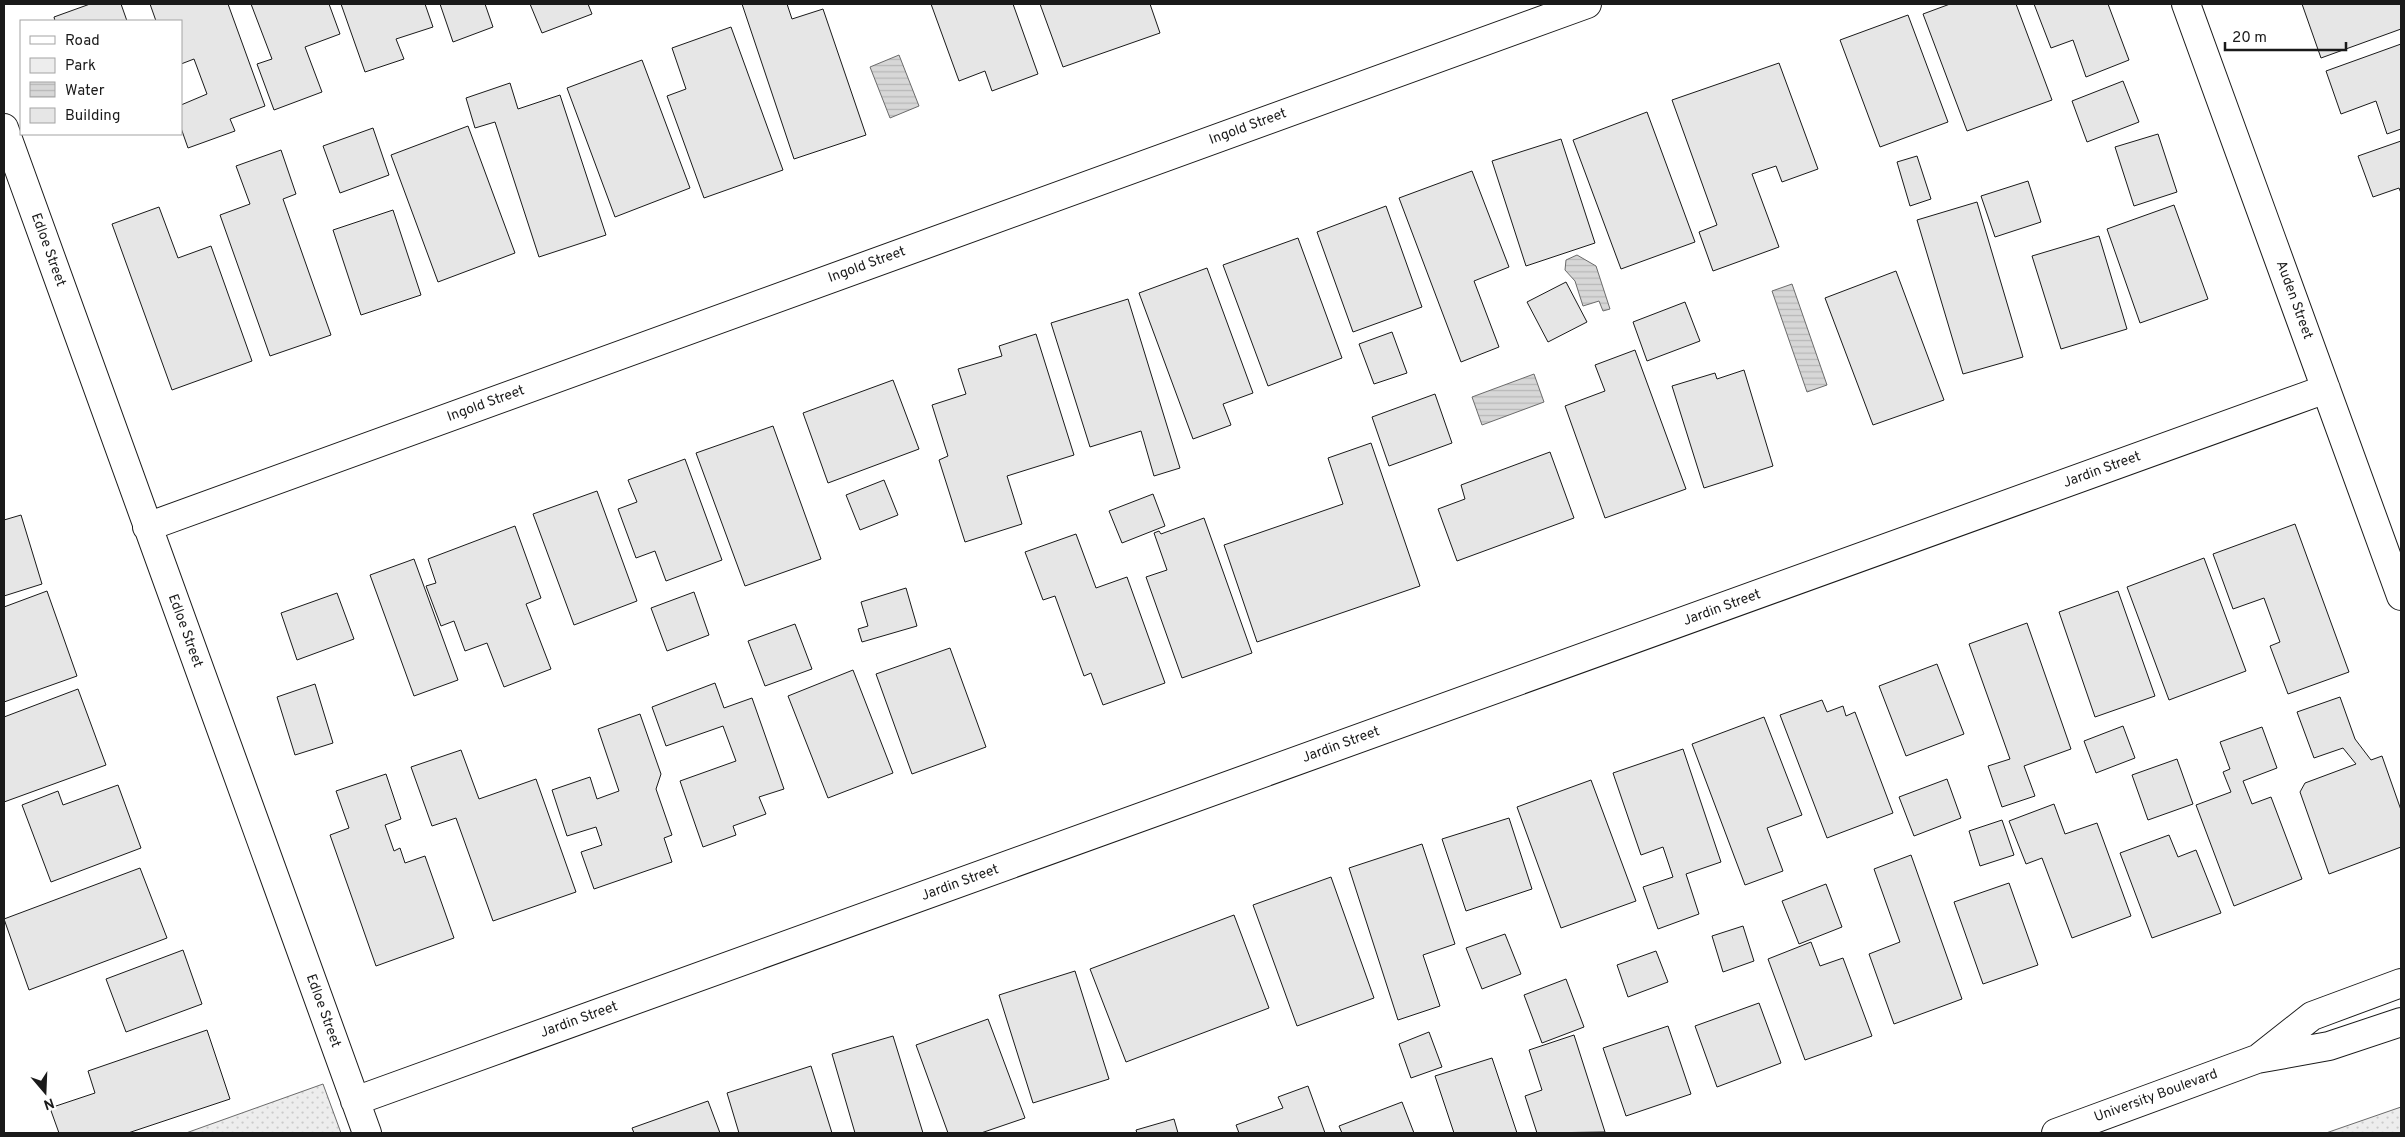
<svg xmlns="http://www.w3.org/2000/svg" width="2405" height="1137" viewBox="0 0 2405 1137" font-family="Overpass,sans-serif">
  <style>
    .green { fill: url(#green-dots); stroke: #6a6a6a }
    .water { fill: url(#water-rules); stroke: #6a6a6a }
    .building { fill: #e6e6e6; stroke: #1a1a1a }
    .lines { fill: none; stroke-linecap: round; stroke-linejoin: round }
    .minor-casing { stroke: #1a1a1a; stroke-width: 30 }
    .minor { stroke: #fff; stroke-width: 28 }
    .labels { text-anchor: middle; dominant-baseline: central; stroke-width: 4; stroke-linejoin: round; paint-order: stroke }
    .street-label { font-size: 14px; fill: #1a1a1a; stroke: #fff }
  </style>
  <defs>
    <pattern id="green-dots" width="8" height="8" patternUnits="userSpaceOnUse" patternTransform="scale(1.25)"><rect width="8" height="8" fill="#ededed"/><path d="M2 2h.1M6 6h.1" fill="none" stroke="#cbcbcb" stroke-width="1.8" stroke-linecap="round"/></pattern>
    <pattern id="water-rules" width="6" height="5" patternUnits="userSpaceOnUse" patternTransform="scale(1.25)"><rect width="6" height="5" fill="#d7d7d7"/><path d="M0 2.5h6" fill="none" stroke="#b8b8b8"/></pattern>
  </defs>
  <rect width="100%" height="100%" fill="#fff"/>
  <path class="green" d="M323,1084L341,1133H186Z
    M2401,1107V1133H2326Z"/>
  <path class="water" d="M899,55L919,106L890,118L870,67Z
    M1577,255L1596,266L1610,309L1603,311L1599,301L1583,306L1575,281L1565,270L1566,260Z
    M1792,284L1827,385L1807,392L1772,291Z
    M1534,374L1544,402L1482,425L1472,397Z"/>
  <path class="building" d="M90,4H121L127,21H55L54,17Z
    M150,4H228L265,106L230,119L235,131L188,148L181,128V105L207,94L194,59L181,64V21H156Z
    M251,4H329L340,34L305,47L322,92L274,110L257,64L272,59Z
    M341,4H425L433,27L396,39L404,59L365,72Z
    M440,4H485L493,27L453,42Z
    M530,4H588L592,14L542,33Z
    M742,4H787L792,19L823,9L866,135L794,159Z
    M931,4H1013L1038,74L992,91L985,71L959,81Z
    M1040,4H1150L1160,33L1063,67Z
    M1950,4H2016L2052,100L1967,131L1923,14Z
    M2034,4H2108L2129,60L2086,77L2073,40L2051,48Z
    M2302,4H2401V29L2321,58Z
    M1908,15L1948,122L1880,147L1840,40Z
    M731,27L783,170L704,198L667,96L686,89L672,48Z
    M2401,44V129L2387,134L2376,101L2341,114L2326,71Z
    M642,60L690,188L615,217L567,88Z
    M1779,63L1818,169L1782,182L1776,166L1752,174L1779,247L1713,271L1699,232L1717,225L1672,100Z
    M2123,81L2139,122L2087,142L2072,101Z
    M510,83L518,109L560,95L606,235L539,257L495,122L475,128L466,98Z
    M1647,112L1695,242L1621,269L1573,140Z
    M468,126L515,253L438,282L391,155Z
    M373,128L389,175L340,193L323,146Z
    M2158,134L2177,192L2134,206L2115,147Z
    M1561,139L1595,243L1526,266L1492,161Z
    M2401,141V193L2399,188L2373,197L2358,156Z
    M281,150L296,194L283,199L331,335L270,356L220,215L250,204L236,166Z
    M1917,156L1931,199L1910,206L1897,162Z
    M1472,171L1509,267L1474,281L1499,347L1461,362L1399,198Z
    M2028,181L2041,222L1995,237L1981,196Z
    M1977,202L2023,357L1963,374L1917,220Z
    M2174,205L2208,299L2140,323L2107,229Z
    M1386,206L1422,307L1353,332L1317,232Z
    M159,207L178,258L211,246L252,361L172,390L112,224Z
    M393,210L421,295L361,315L333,230Z
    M2099,236L2127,329L2061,349L2032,256Z
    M1298,238L1342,358L1268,386L1223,265Z
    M1207,268L1253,393L1223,404L1231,425L1193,439L1139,293Z
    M1896,271L1944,400L1873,425L1825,298Z
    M1566,282L1587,322L1548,342L1527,302Z
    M1128,299L1180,468L1154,476L1141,431L1090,447L1051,323Z
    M1685,302L1700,341L1647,361L1633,322Z
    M1392,332L1407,373L1374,384L1359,344Z
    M1036,334L1074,455L1007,476L1022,524L965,542L939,460L948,456L932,405L966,394L958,369L1002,356L999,346Z
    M1635,350L1686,489L1605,518L1565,406L1605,391L1595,365Z
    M1744,370L1773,466L1704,488L1672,386L1715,373L1717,379Z
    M893,380L919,449L828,483L803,413Z
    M1435,394L1452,443L1389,466L1372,417Z
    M773,426L821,559L745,586L696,453Z
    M1371,443L1420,586L1257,642L1224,545L1343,504L1328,458Z
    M1550,452L1574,518L1457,561L1438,509L1465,499L1461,485Z
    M685,459L722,560L666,581L655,551L636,558L618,509L637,502L628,480Z
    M884,480L898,515L860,530L846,495Z
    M597,491L637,601L574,625L533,514Z
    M1153,494L1165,526L1122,543L1109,511Z
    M21,515L42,584L4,596V520Z
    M1204,518L1252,653L1182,678L1146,577L1167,570L1154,533L1159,531L1161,534Z
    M2295,524L2349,672L2288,694L2270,646L2280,642L2264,598L2233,609L2213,554Z
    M515,526L541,598L526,604L551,669L504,687L487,643L465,651L454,621L441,626L426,586L436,583L428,559Z
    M1076,534L1096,588L1127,577L1165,683L1103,705L1091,673L1084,676L1055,596L1043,600L1025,552Z
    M2204,558L2246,671L2169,700L2127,587Z
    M414,559L458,680L414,696L370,575Z
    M906,588L917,626L862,642L858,629L868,626L861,602Z
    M47,591L77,676L4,702V607Z
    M2118,591L2155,696L2095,717L2059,612Z
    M694,592L709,635L667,651L651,608Z
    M337,593L354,639L297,660L281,613Z
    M2027,623L2071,749L2024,766L2035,796L2002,807L1988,766L2010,759L1969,644Z
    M795,624L812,669L765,686L748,641Z
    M950,648L986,747L912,774L876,674Z
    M1937,664L1964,734L1906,756L1879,686Z
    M853,670L893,773L828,798L788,696Z
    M715,683L724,708L752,698L784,789L759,797L766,814L733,826L736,835L703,847L680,781L736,761L723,726L666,746L652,707Z
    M315,684L333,743L295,755L277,697Z
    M78,689L106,765L4,802V717Z
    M2340,697L2355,739L2371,760L2382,756L2401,810V847L2329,874L2300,792L2305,783L2356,764L2343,748L2314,758L2297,712Z
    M1822,700L1827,712L1843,706L1846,716L1855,712L1893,813L1827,838L1780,715Z
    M640,714L661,774L656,789L672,835L664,838L672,862L594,889L581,852L602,845L596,827L567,836L552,790L590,777L597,799L619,791L598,729Z
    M1764,717L1802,815L1767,828L1783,871L1745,885L1692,744Z
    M2123,726L2135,758L2096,773L2084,741Z
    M2262,727L2277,768L2243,781L2252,804L2271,797L2302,879L2234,906L2196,805L2231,792L2223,772L2230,769L2220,742Z
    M1683,749L1721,862L1686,874L1699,914L1658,929L1643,887L1673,877L1663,847L1641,855L1613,773Z
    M461,750L479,799L536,779L576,892L493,921L456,818L432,826L411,767Z
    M2177,759L2193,804L2148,820L2132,775Z
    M386,774L401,819L385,825L394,851L400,848L405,863L425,856L454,938L376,966L330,835L349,828L336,791Z
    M1947,779L1961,818L1914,836L1899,797Z
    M1591,780L1636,901L1561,928L1517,807Z
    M118,785L141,848L51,882L22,805L58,791L63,805Z
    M2054,804L2065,834L2097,823L2131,916L2072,938L2042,858L2026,864L2009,821Z
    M1509,818L1532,889L1466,911L1442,839Z
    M2002,820L2014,855L1980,866L1969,831Z
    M2169,835L2178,857L2196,850L2221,913L2152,938L2120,853Z
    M1422,844L1455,944L1423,955L1440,1006L1398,1020L1349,868Z
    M1911,855L1962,999L1894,1024L1869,954L1900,942L1874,869Z
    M140,868L167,938L29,990L4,919Z
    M1331,877L1374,998L1297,1026L1253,905Z
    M2009,883L2038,965L1983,984L1954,902Z
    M1826,884L1842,927L1799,944L1782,901Z
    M1234,915L1269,1008L1126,1062L1090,969Z
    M1743,926L1754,961L1723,972L1712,936Z
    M1505,934L1521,974L1482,989L1466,948Z
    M1811,942L1820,966L1843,958L1872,1036L1805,1060L1768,959Z
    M183,950L202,1004L126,1032L106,979Z
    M1656,951L1668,982L1628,997L1617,965Z
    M1075,971L1109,1079L1033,1103L999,995Z
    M1566,979L1584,1027L1542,1043L1524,995Z
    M1759,1003L1781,1063L1717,1087L1695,1026Z
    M988,1019L1025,1118L981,1133H948L916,1045Z
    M1668,1026L1691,1094L1626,1116L1603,1048Z
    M207,1030L230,1099L128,1133H59L50,1108L95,1093L88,1071Z
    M1429,1032L1442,1067L1411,1078L1399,1044Z
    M1574,1035L1605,1132L1537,1133L1525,1096L1542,1090L1529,1050Z
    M893,1036L923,1133H855L832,1054Z
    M1492,1058L1517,1133H1454L1435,1076Z
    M811,1066L832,1133H739L727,1093Z
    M1308,1086L1325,1133H1239L1236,1125L1283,1108L1278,1097Z
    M708,1101L720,1133H634L632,1128Z
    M1402,1102L1414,1133H1342L1339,1126Z
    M1174,1119L1178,1133H1137L1136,1130Z"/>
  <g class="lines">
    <defs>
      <path id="minor" d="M2186,4L2401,596
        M4,128L367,1133
        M147,527L1587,4
        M2260,1057L2312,1016L2401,983
        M355,1101L2326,389
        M2056,1133L2257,1059L2329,1046L2401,1022"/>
    </defs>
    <use href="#minor" class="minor-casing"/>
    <use href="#minor" class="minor"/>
  </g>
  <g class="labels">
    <g class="street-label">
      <text transform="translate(1248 127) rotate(-20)">Ingold Street</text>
      <text transform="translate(48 250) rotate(70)">Edloe Street</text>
      <text transform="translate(867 265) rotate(-20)">Ingold Street</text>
      <text transform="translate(2294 300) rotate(70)">Auden Street</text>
      <text transform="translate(486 404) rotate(-20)">Ingold Street</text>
      <text transform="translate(2102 470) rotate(-20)">Jardin Street</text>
      <text transform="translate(1722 608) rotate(-20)">Jardin Street</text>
      <text transform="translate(185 631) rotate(70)">Edloe Street</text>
      <text transform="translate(1341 745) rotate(-20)">Jardin Street</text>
      <text transform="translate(960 883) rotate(-20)">Jardin Street</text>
      <text transform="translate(323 1011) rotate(70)">Edloe Street</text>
      <text transform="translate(579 1020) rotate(-20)">Jardin Street</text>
      <text transform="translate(2156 1096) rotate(-20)">University Boulevard</text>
    </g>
  </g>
  <rect width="2405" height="1137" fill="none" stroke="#1a1a1a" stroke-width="10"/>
  <rect x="20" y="20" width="162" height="115" fill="#ffffff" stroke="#a3a3a3"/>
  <rect x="30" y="36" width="25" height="8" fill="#ffffff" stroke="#a3a3a3"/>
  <text x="65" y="45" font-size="15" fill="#1a1a1a">Road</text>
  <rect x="30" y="58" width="25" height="15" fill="#ededed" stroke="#a3a3a3"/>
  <text x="65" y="70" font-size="15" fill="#1a1a1a">Park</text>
  <rect x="30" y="82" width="25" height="15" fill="url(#water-rules)" stroke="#a3a3a3"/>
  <text x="65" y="95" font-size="15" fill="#1a1a1a">Water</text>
  <rect x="30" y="108" width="25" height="15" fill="#e6e6e6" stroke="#a3a3a3"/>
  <text x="65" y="120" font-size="15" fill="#1a1a1a">Building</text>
  <g transform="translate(45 1092) rotate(161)" stroke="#ffffff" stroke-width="4" paint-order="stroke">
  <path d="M0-4L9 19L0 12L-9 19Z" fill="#1a1a1a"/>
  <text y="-8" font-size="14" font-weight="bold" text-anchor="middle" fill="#1a1a1a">N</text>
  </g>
  <path d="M2225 42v8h121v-8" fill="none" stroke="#1a1a1a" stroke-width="2.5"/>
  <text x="2232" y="42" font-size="15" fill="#1a1a1a" stroke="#ffffff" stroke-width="4" paint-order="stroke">20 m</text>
</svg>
